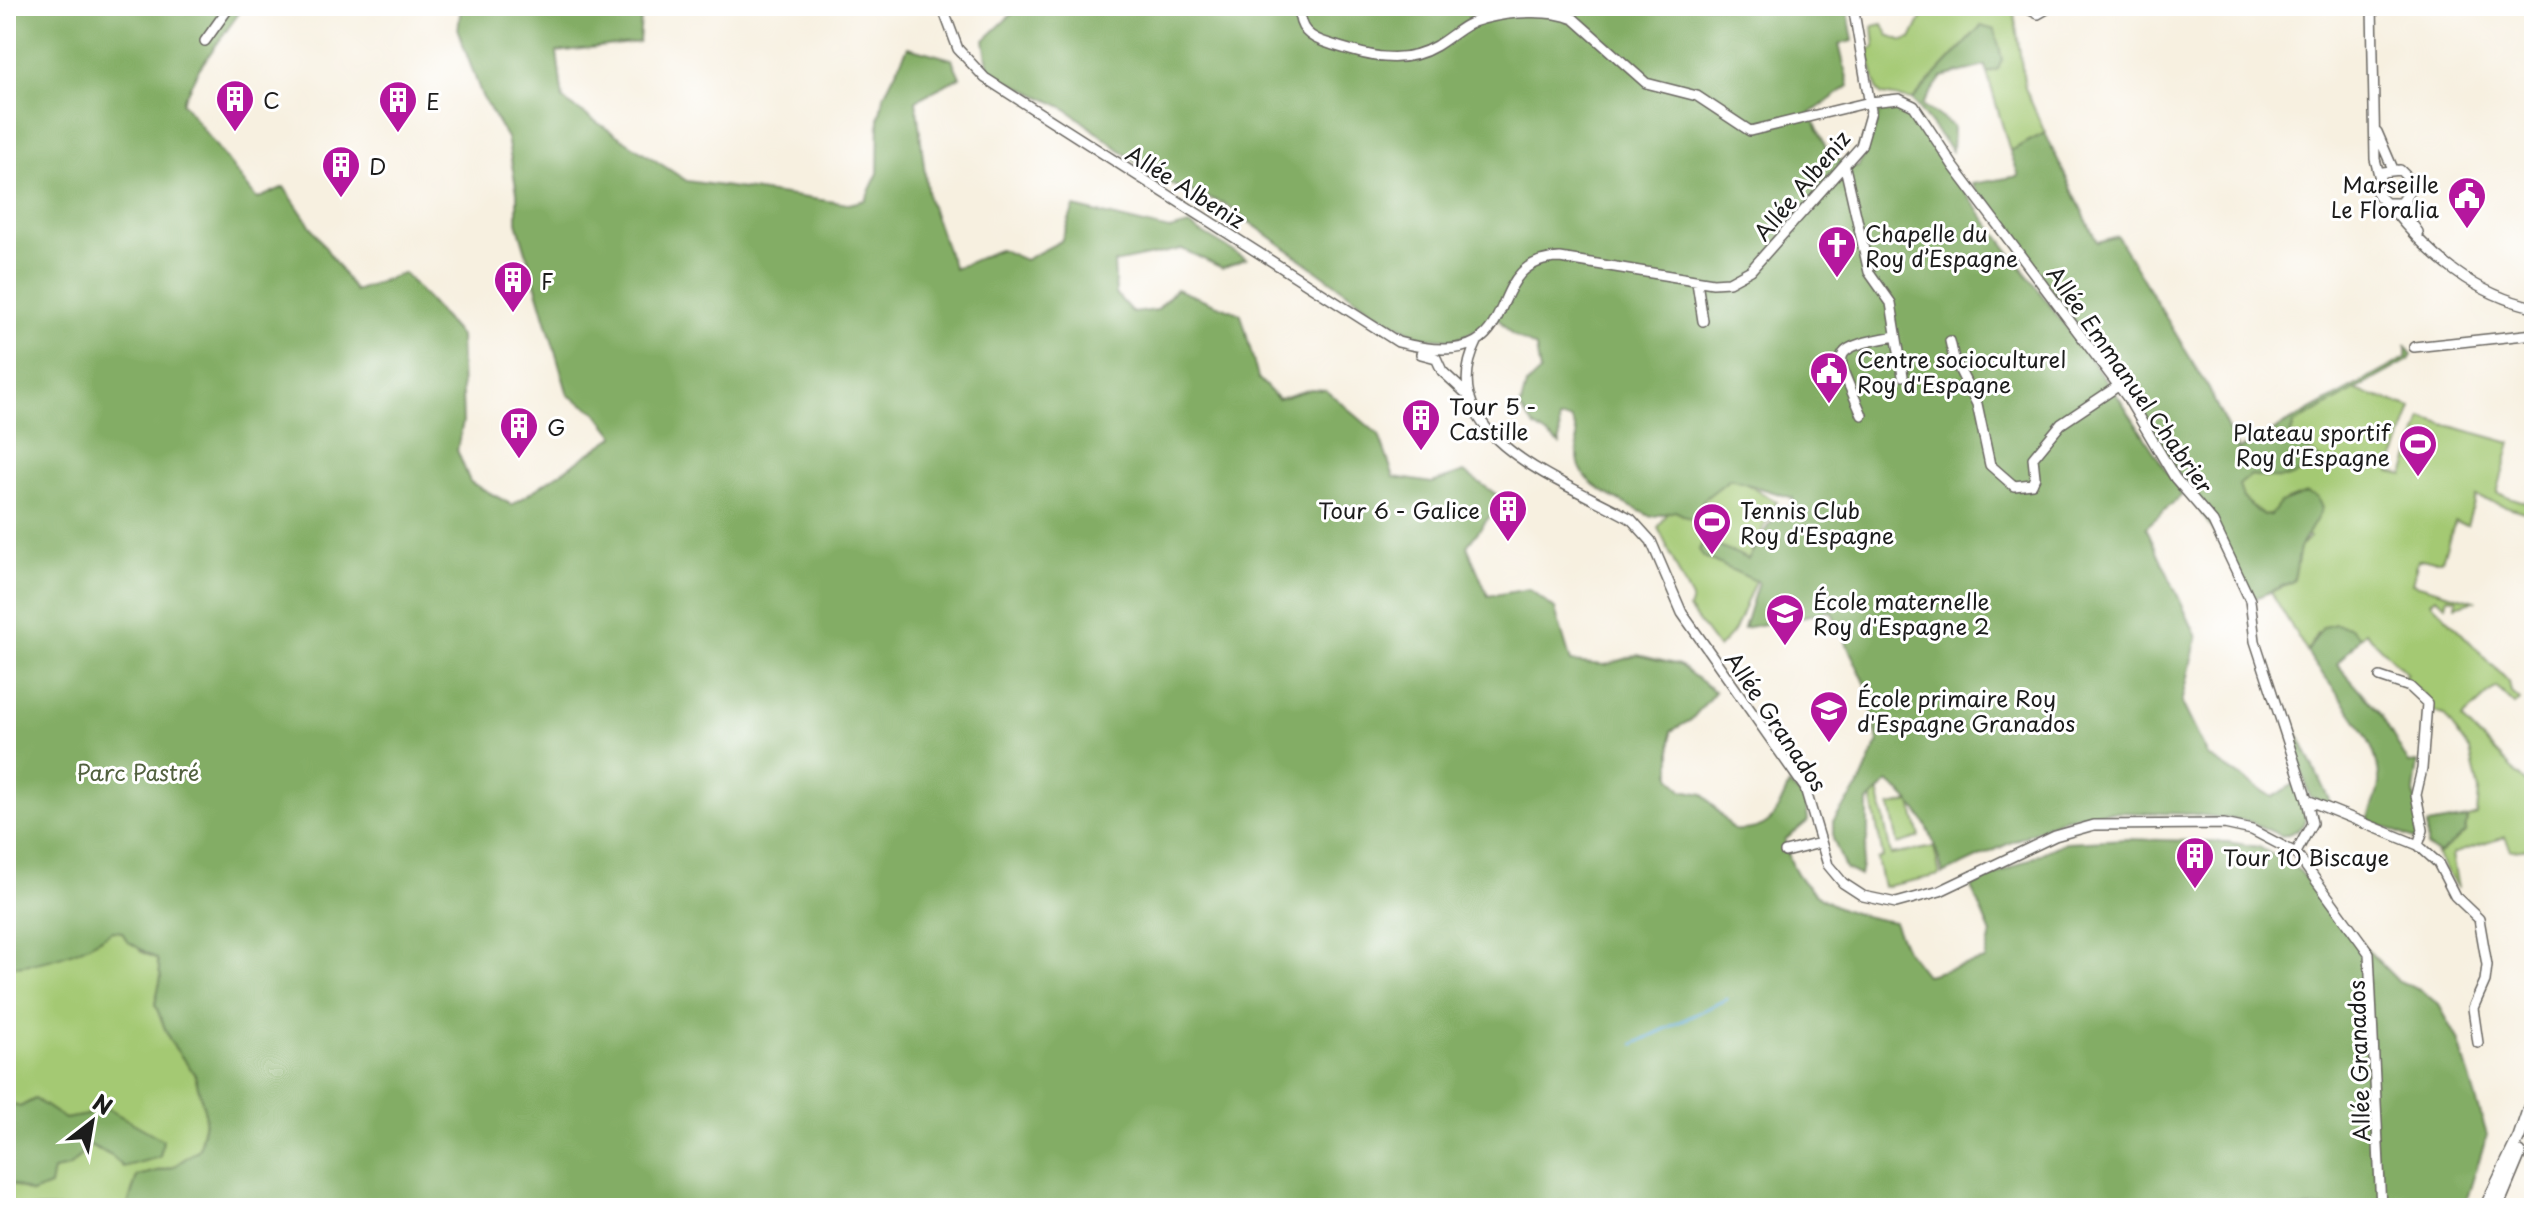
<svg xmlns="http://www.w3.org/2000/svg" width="2540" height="1214" viewBox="0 0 2540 1214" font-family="'Playpen Sans',sans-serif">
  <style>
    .green { fill: #a4c973; stroke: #607248; stroke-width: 2 }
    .forest { fill: #83ad65; stroke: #506440; stroke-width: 2 }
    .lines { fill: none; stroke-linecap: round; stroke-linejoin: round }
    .stream { stroke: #60aad8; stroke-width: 3 }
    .minor-casing { stroke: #696661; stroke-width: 12 }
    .tertiary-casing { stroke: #696661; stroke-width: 14 }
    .minor { stroke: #fff; stroke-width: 9 }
    .tertiary { stroke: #fff; stroke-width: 11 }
    .labels { text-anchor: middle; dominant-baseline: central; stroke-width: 6; stroke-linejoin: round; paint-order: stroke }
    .poi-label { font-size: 22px; fill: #1c1c1c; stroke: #fff; text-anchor: start }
    .street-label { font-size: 22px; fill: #1c1c1c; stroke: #fff }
    .park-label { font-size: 22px; fill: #52613f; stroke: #fff }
  </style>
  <rect width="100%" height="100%" fill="#fff"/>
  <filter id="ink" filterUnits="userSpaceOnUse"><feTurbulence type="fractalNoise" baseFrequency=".0125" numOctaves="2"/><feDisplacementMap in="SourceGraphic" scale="16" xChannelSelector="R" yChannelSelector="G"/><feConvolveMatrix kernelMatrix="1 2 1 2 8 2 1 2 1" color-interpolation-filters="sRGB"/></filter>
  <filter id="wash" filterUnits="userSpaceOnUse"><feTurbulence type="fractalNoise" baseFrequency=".006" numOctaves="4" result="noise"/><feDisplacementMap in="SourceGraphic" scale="32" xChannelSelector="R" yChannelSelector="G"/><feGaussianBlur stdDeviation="1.8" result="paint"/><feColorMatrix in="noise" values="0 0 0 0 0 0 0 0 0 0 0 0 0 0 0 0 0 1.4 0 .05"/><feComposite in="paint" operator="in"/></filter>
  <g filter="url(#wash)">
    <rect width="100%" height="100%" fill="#f7f0e0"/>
    <path class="green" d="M1927,6H2013L2025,88L2045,133L2010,151L1987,73L1998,69L1981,26L1912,100L1882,95L1877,90L1868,50L1875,47L1873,26L1883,24L1888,35L1903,41L1911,39Z
      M6,211L140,951L157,959L161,978L155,1004L170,1041L195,1075L206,1116L199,1149L173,1167L137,1176L127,1208H6V1181L32,1193L53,1170L69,1167L89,1145L112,1156L111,1111L96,1102L88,1115L65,1119L35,1099L20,1107L6,1101Z
      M2355,390L2412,408L2390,472L2404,475L2422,418L2511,443L2497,493L2534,505V515L2476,497L2467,525L2455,522L2442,560H2418L2412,583L2474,601L2456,606L2457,599L2448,597L2446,605L2436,597L2431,602L2509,682L2511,692L2520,700L2515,705L2496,687L2462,719L2534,791V848L2511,850L2505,837L2452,854L2458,889L2436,855L2465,833L2467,818L2477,815L2479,791L2470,751L2444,715L2432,711L2425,695L2402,680L2407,674L2365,632L2360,637L2350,627L2317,633L2307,652L2271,592L2293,581L2300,547L2310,537L2271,515L2263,516L2243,498L2238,485L2251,475L2320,460L2290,437L2294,424Z
      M1702,458L1777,502L1752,551L1755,581L1735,630L1718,648L1689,609L1692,599C1678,575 1671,552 1658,528Z
      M1877,784L1891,855L1934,847L1940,875L1883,887L1877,859L1883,857L1869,786Z
      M1911,802L1920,837L1898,844L1890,806Z"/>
    <path class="forest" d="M6,6H244L199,69L182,102L257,199L284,187L355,291L404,273L460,336L463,422L457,450L470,482L512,505L615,436L596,412L568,395L517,222V192L507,138L482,96L458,31L461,6H642L639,42L557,52L563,100L687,181L849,204L865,200L878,173L879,117L884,95L908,47L952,59L960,77L916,100L928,198L954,269L1000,249L1025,260L1061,241L1074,207L1169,230L1189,225L1246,259L1222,268L1182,249L1114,263L1116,294L1133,313L1157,310L1176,289L1241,314L1258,378L1278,399L1311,389L1326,390L1379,435L1394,477L1432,483L1464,472L1503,499L1467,546L1488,596L1529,589L1555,609L1571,662L1605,665L1638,655L1679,665L1715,692L1691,720L1671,731V776L1682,790L1703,794L1734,830C1771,832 1775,816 1789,785L1806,801L1808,821L1785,840C1794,897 1842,914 1894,922L1905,948L1926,975L1985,960L1991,934L1971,887L2065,842L2128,839L2227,842L2259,847L2300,871L2336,918L2397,980L2422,991L2439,1005L2458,1039L2487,1135L2464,1208H127L137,1176L173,1167L199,1149L206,1117L195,1075L170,1041L155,1004L161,978L157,959L127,941L122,932L112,931C80,954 45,964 6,967Z
      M1013,6H1847L1853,41L1839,44L1849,86L1811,113L1829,155L1858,167L1877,124L1879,104L1897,103L1911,110L1962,188L2117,395L2182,495L2146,527L2197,637L2182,703L2208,756L2272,797L2294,784C2304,812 2318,826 2282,836L2248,821L2192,814L2107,812L2064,818L1943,874C1932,831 1923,810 1888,782L1868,802V835L1860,876L1845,868L1833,839V821L1858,788L1878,742L1868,689L1831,611L1744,628L1758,582L1704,557L1699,550L1704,539L1748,559L1775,517L1791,507L1793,498L1730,479L1703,500L1697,522L1675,511L1651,517C1630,505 1589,491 1580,467C1574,448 1582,440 1571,419H1559L1560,444L1535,427L1520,408L1526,385L1540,372L1536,348L1511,334L1494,314L1483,327L1455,340L1420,337L1376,313L1223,203L1159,180L1065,108L989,72L984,40L1012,14Z
      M1981,26L1995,30L2002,60L1998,69L1987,73L1985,66L1942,77L1922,105L1953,126L1952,151L1912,100Z
      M2045,133L2097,242L2117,236L2207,386L2238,450L2406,358V346L2412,355L2409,360L2294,424L2290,437L2321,460C2293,479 2284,482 2251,475L2239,485L2243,498L2263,516L2271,515L2280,503L2306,493L2317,497L2322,508C2317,521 2304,538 2300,549C2297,560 2297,570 2293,581L2254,599L2136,404L1972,184L2019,176L2010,151Z
      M2334,624L2350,627L2360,637L2337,664L2381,715L2409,764L2418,763L2414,792L2421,832L2416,840L2368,820C2372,808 2378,796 2379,783C2381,736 2330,690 2307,652L2323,627Z
      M2276,687L2331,804L2310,797Z
      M2467,818L2465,833L2439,854L2427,847V825Z
      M35,1099L65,1119L87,1115L96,1102L163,1140L160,1157L123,1167L112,1156L90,1145L69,1167L53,1170L50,1186L32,1193L6,1181V1101L20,1107Z"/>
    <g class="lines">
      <path class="stream" d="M1634,1044L1727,999"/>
    </g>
  </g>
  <g filter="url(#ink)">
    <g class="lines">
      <defs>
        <path id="minor" d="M942,6L958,49L985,78L1398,342C1537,379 1473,260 1560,258L1713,283L1729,282L1751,270L1861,146L1871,111L1853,6
          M1299,6C1298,29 1309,38 1330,44C1365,55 1401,67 1436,46C1453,36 1464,23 1483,19C1510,12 1549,9 1574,19L1646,83L1697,96L1750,131L1870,102L1899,99L1914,106L1954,167L2127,397L2175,478L2213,522L2250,600L2255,641L2307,800L2312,823L2296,853
          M2022,6L2038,14L2052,6
          M2372,6L2375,159L2379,175
          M205,41L230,6
          M2377,132L2393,169
          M1845,167L1869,272L1891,303L1903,376
          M2406,199L2410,221L2418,232
          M2387,203H2400L2410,190L2409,179L2400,170L2383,172L2375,186C2377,198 2386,201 2393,210C2430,256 2475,295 2534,307
          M1697,282L1703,321
          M1950,341L1954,359L1977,404L1990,465L2014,486L2032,484L2035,477L2033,458L2061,424L2118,386
          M1477,342C1429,437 1569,483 1631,519L1651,541L1682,613L1805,788L1828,865L1843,883L1863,896L1896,903L1940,891L2055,836L2094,825L2224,824L2252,830L2296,853L2369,953L2381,1208
          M2414,347L2534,334
          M1421,354L1436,358L1442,371L1470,397
          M1862,415C1836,353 1823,349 1896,336
          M2380,677L2410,687L2427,703L2422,769L2416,795L2423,830L2418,845
          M2307,800L2418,845L2438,863L2455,896L2479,919L2487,965L2485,981L2473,1008L2478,1043
          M1785,852L1820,843"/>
        <path id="tertiary" d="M2485,1208L2519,1137L2534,1093
          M2497,1208L2520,1153"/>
      </defs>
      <use href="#minor" class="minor-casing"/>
      <use href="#tertiary" class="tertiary-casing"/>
      <use href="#minor" class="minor"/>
      <use href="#tertiary" class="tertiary"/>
    </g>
  </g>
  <defs>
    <symbol id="building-pin" viewBox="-11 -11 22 30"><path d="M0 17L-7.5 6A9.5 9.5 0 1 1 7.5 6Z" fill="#b5179e" stroke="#fff"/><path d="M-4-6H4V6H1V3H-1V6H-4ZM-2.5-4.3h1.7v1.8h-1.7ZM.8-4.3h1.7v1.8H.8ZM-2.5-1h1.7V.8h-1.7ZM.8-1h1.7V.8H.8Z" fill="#fff"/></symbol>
    <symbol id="civic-pin" viewBox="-11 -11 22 30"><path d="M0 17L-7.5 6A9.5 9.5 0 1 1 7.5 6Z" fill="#b5179e" stroke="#fff"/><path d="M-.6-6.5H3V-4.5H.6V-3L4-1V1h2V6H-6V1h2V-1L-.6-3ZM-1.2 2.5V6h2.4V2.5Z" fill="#fff"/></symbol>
    <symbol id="church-pin" viewBox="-11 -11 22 30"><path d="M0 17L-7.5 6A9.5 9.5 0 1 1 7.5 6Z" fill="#b5179e" stroke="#fff"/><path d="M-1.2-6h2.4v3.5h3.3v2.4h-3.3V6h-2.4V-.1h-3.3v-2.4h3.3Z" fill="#fff"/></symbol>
    <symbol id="stadium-pin" viewBox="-11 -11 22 30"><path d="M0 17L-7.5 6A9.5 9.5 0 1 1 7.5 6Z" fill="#b5179e" stroke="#fff"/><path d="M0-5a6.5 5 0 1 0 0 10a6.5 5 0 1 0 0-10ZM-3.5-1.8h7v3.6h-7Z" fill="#fff"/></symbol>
    <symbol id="school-pin" viewBox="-11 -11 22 30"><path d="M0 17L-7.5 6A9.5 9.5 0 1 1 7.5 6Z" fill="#b5179e" stroke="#fff"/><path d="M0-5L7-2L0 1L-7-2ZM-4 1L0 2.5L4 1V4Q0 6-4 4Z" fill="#fff"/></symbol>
  </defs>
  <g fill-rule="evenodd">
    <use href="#building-pin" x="213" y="77" width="44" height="60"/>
    <use href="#building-pin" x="376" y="78" width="44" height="60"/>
    <use href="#building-pin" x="319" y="143" width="44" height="60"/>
    <use href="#civic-pin" x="2445" y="174" width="44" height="60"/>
    <use href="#church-pin" x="1815" y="223" width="44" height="60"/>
    <use href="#building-pin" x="491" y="258" width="44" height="60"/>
    <use href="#civic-pin" x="1807" y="349" width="44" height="60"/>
    <use href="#building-pin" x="1399" y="396" width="44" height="60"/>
    <use href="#building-pin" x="497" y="404" width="44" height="60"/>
    <use href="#stadium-pin" x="2396" y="422" width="44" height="60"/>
    <use href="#building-pin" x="1486" y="487" width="44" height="60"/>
    <use href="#stadium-pin" x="1690" y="500" width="44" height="60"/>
    <use href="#school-pin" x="1763" y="591" width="44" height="60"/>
    <use href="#school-pin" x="1807" y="688" width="44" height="60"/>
    <use href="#building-pin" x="2173" y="834" width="44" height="60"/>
  </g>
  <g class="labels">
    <g class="poi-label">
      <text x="263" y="99">C</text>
      <text x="426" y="100">E</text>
      <text x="369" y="165">D</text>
      <text x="2439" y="183" text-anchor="end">Marseille<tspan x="2439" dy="25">Le Floralia</tspan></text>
      <text x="1865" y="232">Chapelle du<tspan x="1865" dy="25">Roy d’Espagne</tspan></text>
      <text x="541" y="280">F</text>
      <text x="1857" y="358">Centre socioculturel<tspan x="1857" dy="25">Roy d'Espagne</tspan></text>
      <text x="1449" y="405">Tour 5 -<tspan x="1449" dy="25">Castille</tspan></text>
      <text x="547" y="426">G</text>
      <text x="2390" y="431" text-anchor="end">Plateau sportif<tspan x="2390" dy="25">Roy d'Espagne</tspan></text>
      <text x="1480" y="509" text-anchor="end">Tour 6 - Galice</text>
      <text x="1740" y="509">Tennis Club<tspan x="1740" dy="25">Roy d'Espagne</tspan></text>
      <text x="1813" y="600">École maternelle<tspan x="1813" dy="25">Roy d'Espagne 2</tspan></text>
      <text x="1857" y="697">École primaire Roy<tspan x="1857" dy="25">d'Espagne Granados</tspan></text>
      <text x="2223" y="856">Tour 10 Biscaye</text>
    </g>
    <g class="street-label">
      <text transform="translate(1801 185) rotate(-50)">Allée Albeniz</text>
      <text transform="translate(1186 186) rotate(32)">Allée Albeniz</text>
      <text transform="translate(2131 379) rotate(55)">Allée Emmanuel Chabrier</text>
      <text transform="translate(1777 721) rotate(56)">Allée Granados</text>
      <text transform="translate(2358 1061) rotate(-92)">Allée Granados</text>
    </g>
    <g class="park-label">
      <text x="138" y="771">Parc Pastré</text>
    </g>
  </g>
  <rect width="2540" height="1214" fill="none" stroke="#fff" stroke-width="32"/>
  <g transform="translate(92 1122) rotate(31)" stroke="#ffffff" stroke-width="6" paint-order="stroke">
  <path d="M0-6L14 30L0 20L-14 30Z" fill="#1c1c1c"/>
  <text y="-12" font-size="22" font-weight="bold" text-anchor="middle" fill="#1c1c1c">N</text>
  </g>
</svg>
